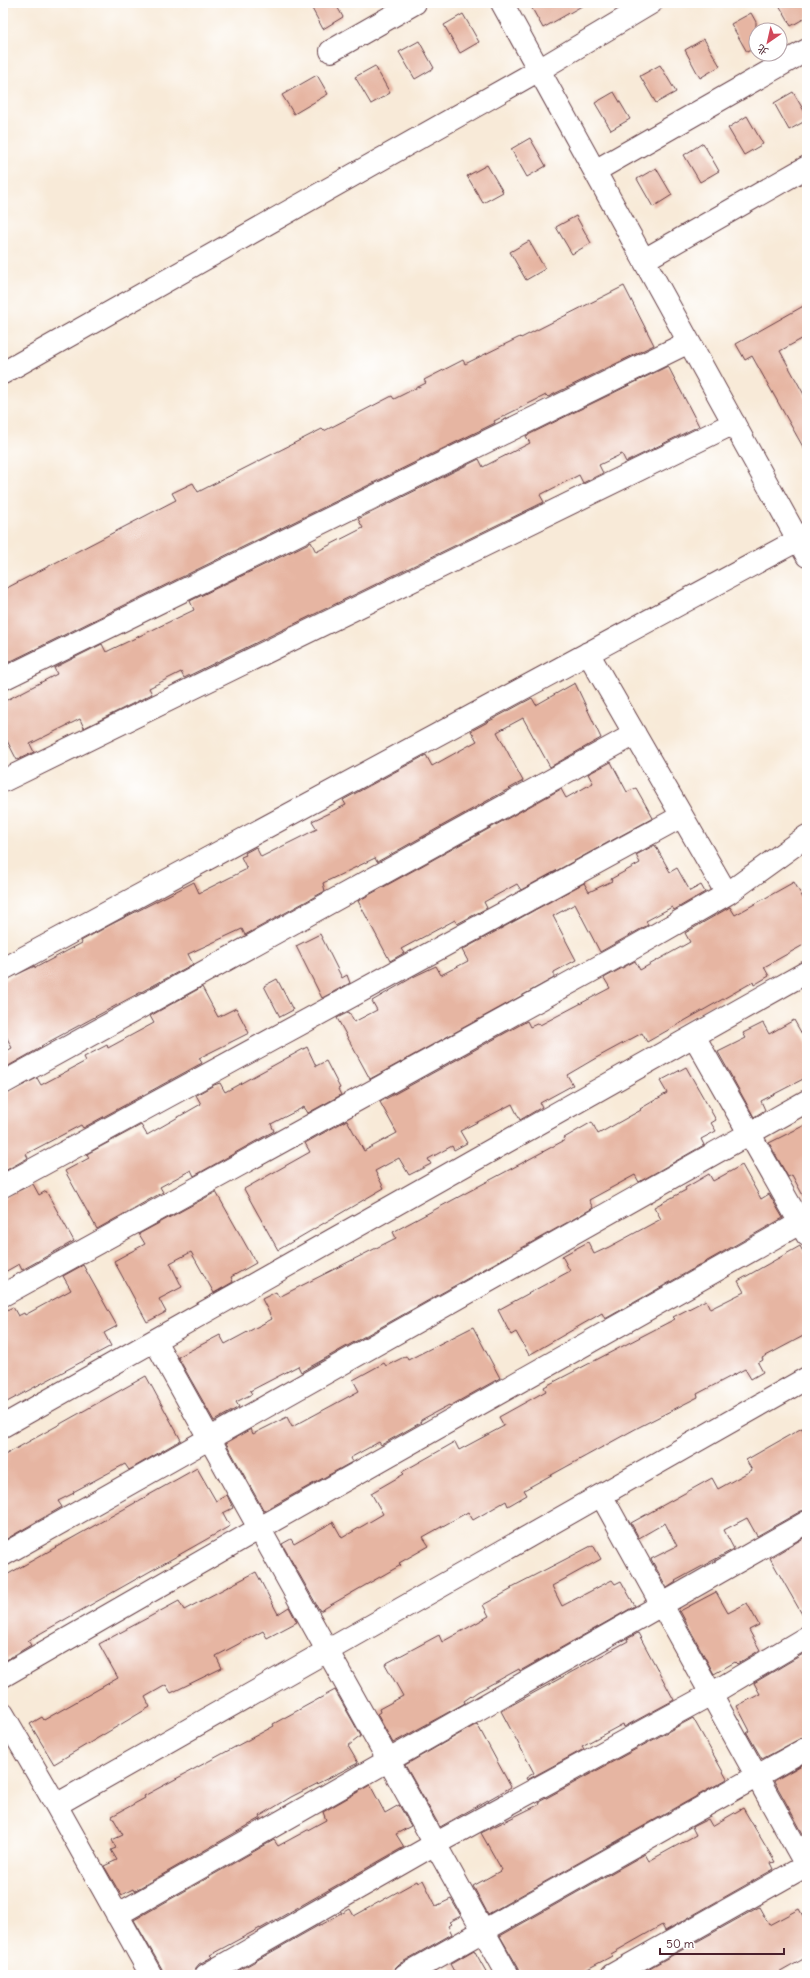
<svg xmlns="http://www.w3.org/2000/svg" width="810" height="1978" viewBox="0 0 810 1978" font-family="Delius,'LXGW WenKai TC',sans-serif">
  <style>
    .building { fill: #e6b5a2 }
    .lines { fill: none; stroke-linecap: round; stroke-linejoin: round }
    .minor-casing { stroke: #643d45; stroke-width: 24 }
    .minor { stroke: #fff; stroke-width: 22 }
  </style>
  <rect width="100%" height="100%" fill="#fff"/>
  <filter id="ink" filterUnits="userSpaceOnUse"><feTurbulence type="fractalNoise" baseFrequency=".025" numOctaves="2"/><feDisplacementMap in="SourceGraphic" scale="8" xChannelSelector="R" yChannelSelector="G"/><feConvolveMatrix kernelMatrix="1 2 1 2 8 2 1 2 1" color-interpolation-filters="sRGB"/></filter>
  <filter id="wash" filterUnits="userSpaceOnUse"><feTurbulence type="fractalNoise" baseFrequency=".012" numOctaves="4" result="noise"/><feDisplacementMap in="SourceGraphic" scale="16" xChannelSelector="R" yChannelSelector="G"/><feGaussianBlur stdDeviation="0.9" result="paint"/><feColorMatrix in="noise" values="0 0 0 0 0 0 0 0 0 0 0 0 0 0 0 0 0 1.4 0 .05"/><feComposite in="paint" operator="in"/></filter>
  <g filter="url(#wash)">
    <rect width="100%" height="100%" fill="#f8ead8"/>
    <g id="blocks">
      <path class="building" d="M309,3H335L343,17L323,29Z
        M529,3H587L543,28Z
        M778,3H803L807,9V17L791,26Z
        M751,13L756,22V47L747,52L731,24Z
        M463,14L479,42L460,53L444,25Z
        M704,39L720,66L700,78L685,50Z
        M419,41L434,68L415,79L399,52Z
        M660,65L676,92L656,103L640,76Z
        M375,66L390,93L371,104L355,77Z
        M317,75L328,94L294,114L282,95Z
        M614,92L630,119L611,130L595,103Z
        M793,92L807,116V120L789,130L774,103Z
        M747,116L763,144L744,155L728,128Z
        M530,138L546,166L527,177L511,149Z
        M703,143L719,171L700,182L684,155Z
        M487,165L503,192L483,203L467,176Z
        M656,168L672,195L653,207L637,179Z
        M576,216L591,243L572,254L556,227Z
        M529,241L545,269L526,280L510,252Z
        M624,286L654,345L548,397L546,395L494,421L495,423L3,665V590L176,500L172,493L193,483L198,492L322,429L324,431L392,396L394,399L426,383L424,380L463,360L465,364L520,337L521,338Z
        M807,304V336L780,351L807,400V454L752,356L745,360L736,344Z
        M668,366L699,426L626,462L622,454L599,465L603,473L583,483L579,475L540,495L544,502L184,678L181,672L149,688L152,694L84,728L80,719L30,744L34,752L17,760L3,733V702L57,674L54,668L102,644L106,652L194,610L190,601L311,542L316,552L363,528L358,519L479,459L483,467L530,443L526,436Z
        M575,683L601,738L550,767L523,718L497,732L523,781L377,862L375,858L323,883L325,891L245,935L242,929L188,954L193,964L41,1046L42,1047L3,1069V1053L12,1048L3,1030V981L35,966V968L82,943L81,941L110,925L194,882L199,893L247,869L241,857L246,855L245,853L256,847L261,857L317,829L312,821L346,805L343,800L426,755L432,766L477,741L471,731L532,698L536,705Z
        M611,762L627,792L636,788L653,818L521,890L517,884L484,902L487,908L457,924L455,920L401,949L404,953L390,961L358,901L561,789L566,798L593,783L588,774Z
        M655,845L670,872L677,868L690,891L701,885L705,892L674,910L672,907L646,921L648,925L600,952L575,904L553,916L576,960L554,972V978L370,1079L337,1018L349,1012L354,1022L377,1010L372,1001L415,976L436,966L441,975L468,961L462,950L584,883L589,892L612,881L611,879L640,863L636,855Z
        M794,882L807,905V943L764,967L769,976L754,985L753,982L647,1042L642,1033L596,1058L567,1075L573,1085L540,1103L542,1107L520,1120L512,1104L460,1131L467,1143L454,1150L452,1146L428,1159L431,1164L409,1175L399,1158L375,1171L384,1188L278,1250L244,1189L310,1152L305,1143L347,1120L364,1151L397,1133L380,1102L527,1021L530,1027L539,1023L540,1025L610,988L604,978L635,961L640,970L690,942L685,933L730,907L735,915Z
        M320,934L342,978L347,975L350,983L322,998L296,946Z
        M277,979L293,1010L280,1017L264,986Z
        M202,987L218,1017L236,1008L249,1033L199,1058L202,1063L83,1128L81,1125L26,1154L28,1158L3,1172V1095L37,1078L41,1085L86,1061L84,1057L107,1045L108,1048L154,1023L150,1016Z
        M794,1020L807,1043V1077L761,1101L765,1110L754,1117L718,1052L746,1038L743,1033L763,1023L769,1034Z
        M307,1047L316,1066L326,1061L340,1088L338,1089L341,1095L308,1113L304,1107L271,1124L274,1131L194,1176L191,1170L160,1187L163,1192L97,1229L65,1171L89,1158L87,1154L141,1125L147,1135L201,1104L196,1095L214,1085L220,1083L225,1092Z
        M686,1067L716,1120L711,1123L716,1131L701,1139L704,1145L639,1182L635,1175L589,1200L593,1208L301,1372L298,1366L250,1391L252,1394L236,1402L239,1407L214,1421L178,1357L220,1335L225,1344L272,1319L262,1299L276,1292L279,1297L396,1238L393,1232L565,1140L564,1138L592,1122L598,1134L641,1110L640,1109L667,1093L660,1081Z
        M807,1124V1203L792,1175L788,1177L769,1143Z
        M742,1165L761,1199L769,1194L783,1218L605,1319L602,1313L529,1355L516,1332L511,1335L498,1310L570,1271L562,1256L588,1242L594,1254L609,1247L661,1219L654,1207L686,1190L685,1188L709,1174L713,1181Z
        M33,1184L39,1195L46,1191L74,1241L22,1270L19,1264L3,1273V1198Z
        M216,1192L256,1263L231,1277L233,1282L214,1293L191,1252L170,1263L182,1287L159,1299L166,1312L147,1322L114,1261L145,1244L139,1234Z
        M800,1246L807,1259V1334L762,1358L763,1360L758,1363L763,1372L751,1379L745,1369L697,1394L698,1397L637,1428L524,1490L527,1495L508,1506L506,1501L473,1520L468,1512L423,1537L429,1546L399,1563L401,1565L320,1611L282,1544L291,1539L294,1544L333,1522L342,1538L383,1514L371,1493L404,1474L402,1472L455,1442L459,1450L504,1426L499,1417L546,1391L544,1387L675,1319L673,1317L706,1300L710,1309L744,1292L738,1281Z
        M83,1265L117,1326L104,1333L111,1346L7,1402L3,1395V1312L13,1307L18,1316L24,1313L25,1315L71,1290L63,1276Z
        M473,1327L500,1378L450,1406L449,1405L421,1420L420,1423L381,1445L379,1442L350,1458L352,1462L264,1511L226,1443L251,1429L253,1434L287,1417L292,1427L359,1391L353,1380L384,1363L386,1366L406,1356L408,1360Z
        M146,1376L181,1440L129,1470L125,1464L73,1492L74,1493L58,1501L62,1507L3,1541V1456Z
        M802,1428L807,1438V1510L801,1511L757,1536L747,1518L724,1530L734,1549L675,1581L676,1582L667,1588L651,1559L677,1546L665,1523L639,1538L631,1523L712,1478L718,1489L752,1470L746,1460Z
        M197,1468L216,1501L227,1495L233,1508L223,1513L230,1526L34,1637L28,1641L31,1645L3,1662V1577Z
        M807,1536V1623L770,1558Z
        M593,1545L601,1559L552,1586L562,1606L612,1580L615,1584L621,1581L635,1606L520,1671L519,1669L477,1692L464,1701L465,1703L393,1743L377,1714L380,1712L379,1709L403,1696L385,1664L439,1635L442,1642L489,1616L483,1605L512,1589L510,1588Z
        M256,1572L278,1614L289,1607L297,1622L267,1638L263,1631L216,1656L222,1668L171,1693L166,1685L145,1697L150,1707L54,1764L30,1724L42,1717L44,1720L118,1678L99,1644L179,1601L184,1610Z
        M716,1592L728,1613L747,1603L759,1625L749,1630L760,1650L737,1664L735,1662L714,1674L680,1611Z
        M638,1633L674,1700L624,1727L623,1724L582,1746L584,1749L527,1780L526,1778L534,1773L501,1711L628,1641L627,1639Z
        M803,1654L807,1660V1735L762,1759L747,1733L750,1731L737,1706L760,1694L754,1683Z
        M335,1690L361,1736L348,1746L358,1763L291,1797L260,1816L261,1818L134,1891L133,1889L121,1895L104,1866L117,1860L111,1850L116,1848L112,1840L123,1835L112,1816L145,1798L144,1796L274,1726L273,1724Z
        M693,1718L727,1779L488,1914L473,1886L502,1870L481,1833L540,1804L539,1802Z
        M477,1724L511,1787L440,1827L405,1765Z
        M807,1762V1841L774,1781Z
        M370,1785L385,1813L399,1805L411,1826L396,1834L404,1847L260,1929V1928L210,1955L212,1957L199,1964L195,1969L194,1975H163L162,1969L134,1920L274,1840L278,1846L326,1820L323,1812Z
        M743,1808L775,1862L771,1863L774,1869L665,1931L662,1925L611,1954L612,1956L576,1975H520L519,1969L500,1936L645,1854L649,1861L696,1835L692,1827L708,1819L712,1826Z
        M423,1880L436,1906L451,1899L461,1916L449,1922L451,1924L448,1926L452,1934L399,1964L394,1969L393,1975H231L321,1924V1925L350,1909L354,1916L417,1881L418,1883Z
        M759,1907L769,1925L799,1909L807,1923V1957L775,1975H637Z
        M474,1950L488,1975H456L450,1964Z"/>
    </g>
  </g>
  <g filter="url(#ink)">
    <use href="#blocks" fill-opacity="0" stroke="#643d45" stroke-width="1"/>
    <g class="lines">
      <defs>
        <path id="minor" d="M502,3L807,556
          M331,51L415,3
          M595,171L807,50
          M644,260L807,167
          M3,373L539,70L651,3
          M588,653L727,894
          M3,679L689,342
          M3,781L734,423
          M3,969L798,540
          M694,1036L807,1235
          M3,1083L635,734
          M3,1186L682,816
          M3,1295L633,948L727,894L807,836
          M155,1341L508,1975
          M3,1426L807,972
          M601,1495L807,1867
          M3,1555L807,1101
          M3,1676L260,1528L807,1219
          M3,1714L56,1805
          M117,1915L807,1522
          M151,1975L56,1805L807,1378
          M206,1975L435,1844L711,1694L807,1637
          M405,1975L807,1748
          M612,1975L807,1865"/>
      </defs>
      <use href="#minor" class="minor-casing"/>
      <use href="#minor" class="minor"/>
    </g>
  </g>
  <rect width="810" height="1978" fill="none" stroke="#fff" stroke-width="16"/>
  <g transform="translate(768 42) rotate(214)"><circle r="19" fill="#ffffff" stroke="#b7a5aa"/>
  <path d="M0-3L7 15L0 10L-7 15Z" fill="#d1495b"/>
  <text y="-6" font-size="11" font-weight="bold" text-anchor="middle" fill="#4a1f2b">北</text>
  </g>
  <path d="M660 1948v6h124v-6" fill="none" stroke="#4a1f2b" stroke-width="2"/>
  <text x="666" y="1948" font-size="12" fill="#4a1f2b" stroke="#ffffff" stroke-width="3" paint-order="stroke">50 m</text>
</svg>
